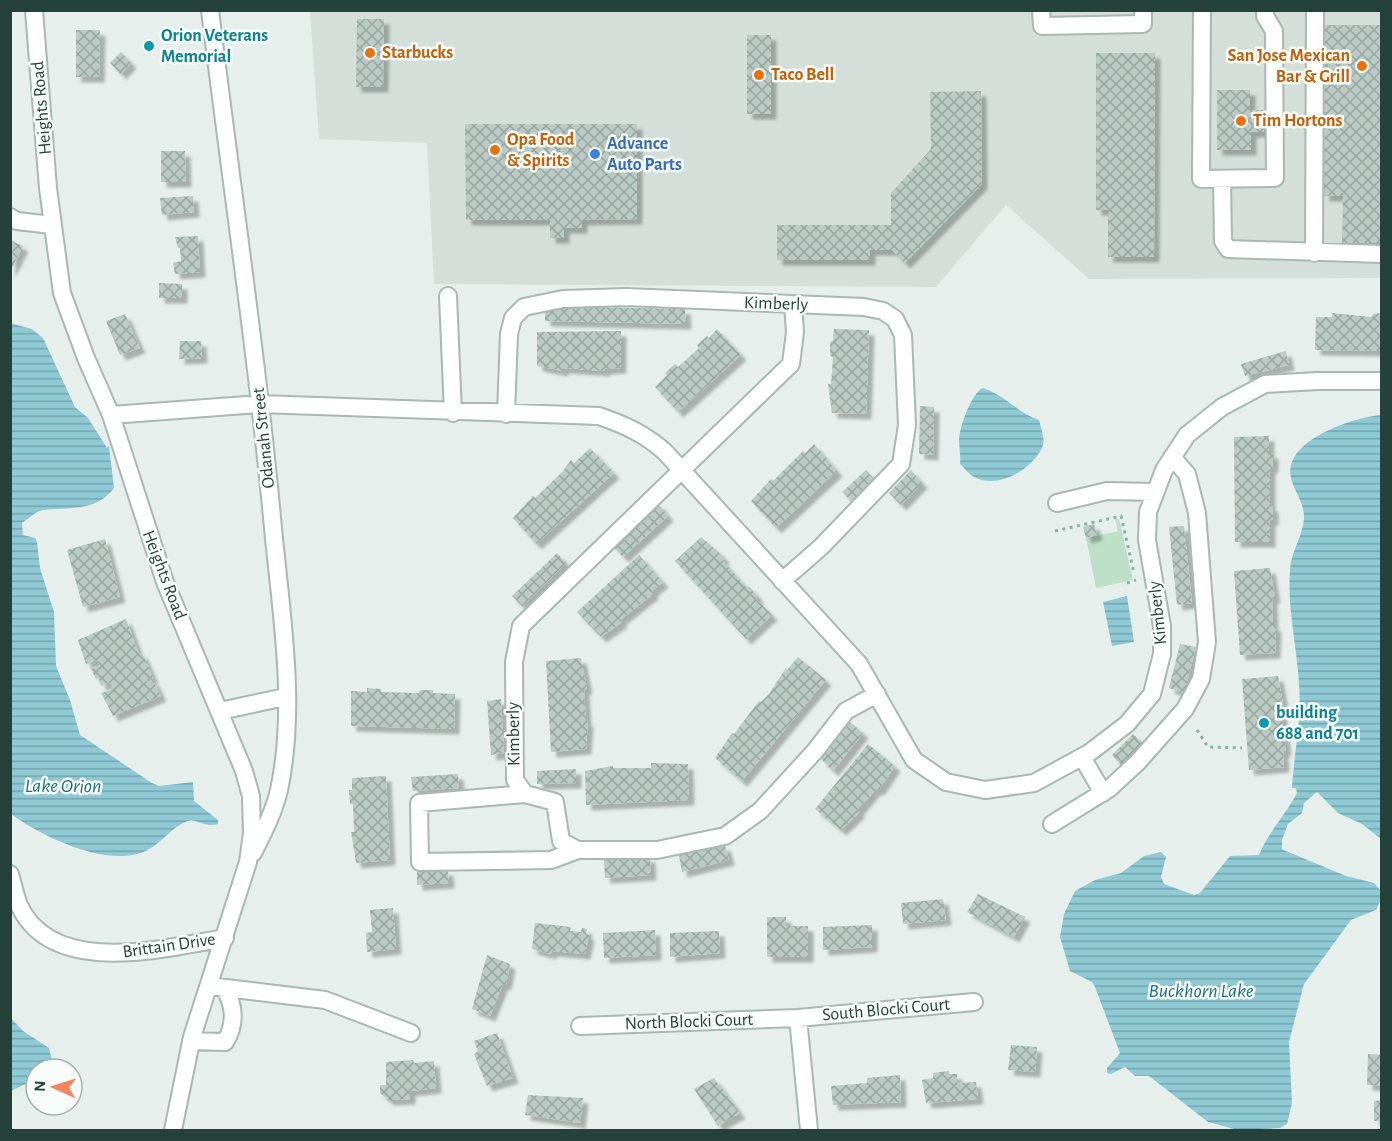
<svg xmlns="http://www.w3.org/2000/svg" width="1392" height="1141" viewBox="0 0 1392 1141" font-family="'Alegreya Sans',sans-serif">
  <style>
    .built { fill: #d4dfda }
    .garden { fill: #bfe0c8 }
    .water { fill: url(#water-rules) }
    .building { fill: url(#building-cross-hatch); filter: url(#shadow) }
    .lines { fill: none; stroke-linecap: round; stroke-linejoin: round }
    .minor-casing { stroke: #a8b8b2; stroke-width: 20 }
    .path { stroke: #86b3a5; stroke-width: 3; stroke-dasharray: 3 4.5; stroke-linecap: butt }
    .minor { stroke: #fff; stroke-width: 16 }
    .culture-dot { fill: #0f9aa8; stroke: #f7fbf9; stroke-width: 2 }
    .food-dot { fill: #e8710a; stroke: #f7fbf9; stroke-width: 2 }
    .shop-dot { fill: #3f7fe0; stroke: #f7fbf9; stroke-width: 2 }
    .labels { text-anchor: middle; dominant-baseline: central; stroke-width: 5; stroke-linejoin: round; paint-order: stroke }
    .culture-label { font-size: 18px; font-weight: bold; fill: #0d838f; stroke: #f7fbf9; text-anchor: start }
    .food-label { font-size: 18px; font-weight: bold; fill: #c56008; stroke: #f7fbf9; text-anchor: start }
    .street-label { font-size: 18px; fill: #24423a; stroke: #f7fbf9 }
    .shop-label { font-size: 18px; font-weight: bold; fill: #366cbe; stroke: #f7fbf9; text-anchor: start }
    .water-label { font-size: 20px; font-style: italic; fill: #1c6f80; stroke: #f7fbf9 }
  </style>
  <defs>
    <pattern id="water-rules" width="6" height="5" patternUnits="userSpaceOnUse" patternTransform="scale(1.5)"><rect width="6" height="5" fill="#8ec9d4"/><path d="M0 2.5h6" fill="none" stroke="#74a5ad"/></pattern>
    <pattern id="building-cross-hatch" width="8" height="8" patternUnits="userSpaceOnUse" patternTransform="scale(1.5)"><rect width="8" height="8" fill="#bbcac4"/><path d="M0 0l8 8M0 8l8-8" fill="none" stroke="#98a6a0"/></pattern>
    <filter id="shadow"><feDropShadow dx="5.5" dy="5.5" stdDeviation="1.5" flood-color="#0004"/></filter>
  </defs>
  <rect width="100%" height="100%" fill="#e6efeb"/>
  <path class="built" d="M310,11H1381V278L1089,279L1006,205L936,287L434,284L427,143L319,139Z"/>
  <path class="garden" d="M1115,519H1119L1133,580L1096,588L1086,538L1118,531Z"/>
  <path class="water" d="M10,323L32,329L43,338L75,407L88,418L107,448L109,446L114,488C96,512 69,507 43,510C36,511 28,519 22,523L23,535L35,538L37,542L40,568L54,612L56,666L70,700L80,735L152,783L159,786L193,782L194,801L218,820V824C205,828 196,818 188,821C173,826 164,840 151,848C114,872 42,837 11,814Z
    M983,388C1006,396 1018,413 1039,420C1041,428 1046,440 1042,448C1031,470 998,490 974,477C969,474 964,468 960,464C961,455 959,448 959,440C959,428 972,392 983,388Z
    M1381,415V839L1362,824L1338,813L1317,792L1304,803L1302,813L1288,824L1282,840V849L1286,851L1346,876L1374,883L1381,891V899L1376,910L1351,920L1304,984L1289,1042L1292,1103L1287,1124L1280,1128L1238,1130L1208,1122L1149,1076H1135L1125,1067L1111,1074L1107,1073V1068L1120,1053L1095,987L1092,982L1070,971L1060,937L1064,914L1075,891L1095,880L1121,873L1144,856L1161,852L1166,857L1161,877L1164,884L1194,895L1200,893L1230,856L1259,855C1268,833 1286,814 1297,793L1296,788H1292C1294,753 1302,719 1299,684C1297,646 1287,607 1290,570C1291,551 1303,536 1304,518C1305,498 1284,482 1292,462C1302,435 1356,417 1381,415Z
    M1127,596L1134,642L1112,646L1103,602Z
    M11,1018L23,1031L49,1048L52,1060L60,1065V1069H36V1079L11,1091Z"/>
  <path class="building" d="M357,19H384L383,87H356Z
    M1325,25H1382V243H1342L1343,196H1324Z
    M76,30H100L99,77H76Z
    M747,35H771V114H747Z
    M121,52L131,63L121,74L110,63Z
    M1096,53H1155L1154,257H1108V210H1096Z
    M1217,90H1250V110H1264V132H1251V150H1217Z
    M981,91L982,184L905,263L892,250H870V260H777V225H891V193L931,149L930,92Z
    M465,124H637V219L582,220V228H564V238H550V220H466Z
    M161,151H185L186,182H161Z
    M193,196L194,212L162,215L160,198Z
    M198,236L200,272L175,274L173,263L181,261L180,248H178L175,237Z
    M10,240L23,246L10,272Z
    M159,283L182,284V298H159Z
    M545,306L685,309L686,324L545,321Z
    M1332,313L1372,317L1373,314L1382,313V351L1315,350L1316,317H1332Z
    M125,314L140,348L120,355L106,321Z
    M717,329L741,355L678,412L655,387L667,375L665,373L675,364L678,367L699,348L697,345L707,336L709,338Z
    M834,329L869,330L866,414L832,413L828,384H831L833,357L830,356V342L833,341Z
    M621,331V368L605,369V371L563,368V371L537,366V332Z
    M180,341H201L202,358L179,359Z
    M1286,351L1289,365L1245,376L1241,364Z
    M920,406L934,407L933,455L919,454Z
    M1269,436V453H1273V467L1270,468V506H1273V520H1270V542H1235L1234,437Z
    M814,444L837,471L776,528L751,501L769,481L772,479L773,481L803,451L805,453Z
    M590,448L614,473L536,544L513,518L533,496L535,498L563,471L571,460L574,463Z
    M866,470L875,480L852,502L842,492Z
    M911,470L922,483L901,505L889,493Z
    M658,503L668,516L623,557L612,545Z
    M1094,524L1097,535L1086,538L1083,527Z
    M1184,526L1192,603L1177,605L1169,527Z
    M701,537L724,557L722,560L747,588L749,586L758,597L756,599L772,615L746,639L675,561Z
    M105,539L120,597L83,607L67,550Z
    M557,553L566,563L522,606L512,596Z
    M639,555L663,582L652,591L653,594L620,620L622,622L601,637L577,612Z
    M1270,568L1275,598H1272L1273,626H1276L1275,653L1240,655L1234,571Z
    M126,619L139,654L142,653L153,678L140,683L153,680L161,696L113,716L101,693L113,689L110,682L101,686L99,678L96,679L91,669L100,666L97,660L86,664L78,640Z
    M1180,644L1196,647L1184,693L1169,688Z
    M798,657L826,680L742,781L715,758L732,733L734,734L759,701L761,702L769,694L786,668L787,670Z
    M581,658L587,688L584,690L586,721H588L586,749L551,752L546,661Z
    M1278,676L1284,709H1281L1286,751H1283L1284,767L1249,770L1242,679Z
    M367,688L381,689V692L419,693L420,690H433V693L455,694L454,729L351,726V691L367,692Z
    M501,699L504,753L491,755L487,701Z
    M850,722L863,733L833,771L821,759Z
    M1133,734L1145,745L1123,767L1112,755Z
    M868,744L895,766L879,790L876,789L857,811L860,812L841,830L815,809Z
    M651,763L688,764L689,800L586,805L585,771L613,766V768H651Z
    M576,769V783L537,784V771Z
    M458,774L459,788L413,791L411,777Z
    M386,776L390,860L356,863L351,832H354L353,804H350L349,790H352V778Z
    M725,845L729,860L682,872L679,855Z
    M650,857L651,875L605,878L604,860Z
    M448,870L449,883L417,885V871Z
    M978,894L1025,917L1014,937L967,912Z
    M943,899L946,920L903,924L901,903Z
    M393,908L396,949L367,952L366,933L372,932L370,910Z
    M767,917H786V926H808V957H767Z
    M535,923L571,927L570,931L581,932L582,928L587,929L586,934L589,935L585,954L552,951L551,954L532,949Z
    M872,925V947L823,950V927Z
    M655,930L656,955L604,958L603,933Z
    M719,931L720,953L670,957V933Z
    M487,955L510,964L506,985L503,984L490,1016L472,1009Z
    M497,1033L513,1078L487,1086L474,1054L478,1051L474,1041Z
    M1011,1045L1037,1047L1035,1072L1008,1070Z
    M1368,1054L1382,1055V1086L1367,1085Z
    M413,1060L414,1063L434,1061L436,1088L410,1091V1099L389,1100L380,1093V1085H386V1062Z
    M949,1071V1074H957V1083L976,1082L978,1099L926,1103L922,1080L933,1078V1073Z
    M900,1075L901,1102L833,1105L831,1086L867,1083V1078Z
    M714,1078L740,1113L718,1126L694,1089Z
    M528,1095L583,1098L580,1123L525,1115Z
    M1382,1100V1121H1374V1101Z"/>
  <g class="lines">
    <defs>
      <path id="minor" d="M34,10L48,188L62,293L86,358L111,415L165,582L244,771L251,796L252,833L248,862L192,1037L173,1130
        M210,10C231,183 257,355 273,528C281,613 297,706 279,790C274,812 263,833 253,853
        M1041,10L1042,26L1143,24V10
        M1202,10L1201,179L1275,178L1274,31L1265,16V10
        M1222,179L1223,241L1228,249L1382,254
        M10,217L17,221L52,225
        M1314,253L1315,10
        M448,296L453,413
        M793,304L795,332L791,364L521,626L514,662L515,780L525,794L555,802L561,841L578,850H657L725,836L760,811L815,751L846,711L877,694
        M506,414L509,334L513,318L524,307L563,299L627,297L864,307L883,311L895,319L903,335L907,425L901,464L821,547L782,581
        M111,415L260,404L599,416C625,425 645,434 665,452L859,664L914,760L946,782L985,790L1034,783L1089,753L1127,724L1152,694L1162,654V626L1147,540L1148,512L1164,470L1187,435L1222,407L1265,384L1318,381H1382
        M1057,503L1107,491L1155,492
        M220,711L285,697
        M1082,757L1103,793
        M525,794L419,803L420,862L551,860L578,850
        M1052,824L1110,788L1137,763L1185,709L1201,679L1207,642L1197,513L1187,474L1172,457
        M10,874C13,884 15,895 19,905C52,978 165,948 225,938
        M209,986L325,1000L411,1033
        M798,1018L809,1130
        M580,1026L798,1018L974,1002
        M191,1041L225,1042C236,1025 235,1005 224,988"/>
    </defs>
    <use href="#minor" class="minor-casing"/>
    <path class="path" d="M1055,531L1121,516L1134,573
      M1127,583L1136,580
      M1197,730L1208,747L1242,748"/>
    <use href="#minor" class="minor"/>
  </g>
  <g class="culture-dot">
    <circle cx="149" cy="46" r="6"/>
    <circle cx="1264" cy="723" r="6"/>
  </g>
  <g class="food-dot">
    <circle cx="370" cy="53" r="6"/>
    <circle cx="1362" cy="66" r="6"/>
    <circle cx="759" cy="75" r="6"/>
    <circle cx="1241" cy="121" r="6"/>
    <circle cx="495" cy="150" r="6"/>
  </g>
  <circle class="shop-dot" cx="595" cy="154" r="6"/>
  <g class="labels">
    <g class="culture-label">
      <text x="161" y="36">Orion Veterans<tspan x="161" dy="21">Memorial</tspan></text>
      <text x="1276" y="713">building<tspan x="1276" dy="21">688 and 701</tspan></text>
    </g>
    <g class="food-label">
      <text x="382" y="53">Starbucks</text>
      <text x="1350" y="56" text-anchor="end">San Jose Mexican<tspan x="1350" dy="21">Bar &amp; Grill</tspan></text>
      <text x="771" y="75">Taco Bell</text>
      <text x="1253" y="121">Tim Hortons</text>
      <text x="507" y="140">Opa Food<tspan x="507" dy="21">&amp; Spirits</tspan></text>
    </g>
    <g class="street-label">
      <text transform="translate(42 108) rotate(-95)">Heights Road</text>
      <text transform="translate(776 304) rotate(2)">Kimberly</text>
      <text transform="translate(264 438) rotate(-96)">Odanah Street</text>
      <text transform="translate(164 575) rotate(69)">Heights Road</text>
      <text transform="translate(1158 613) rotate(-96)">Kimberly</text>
      <text transform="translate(514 734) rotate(-91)">Kimberly</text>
      <text transform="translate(169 946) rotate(-8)">Brittain Drive</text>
      <text transform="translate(886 1010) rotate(-5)">South Blocki Court</text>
      <text transform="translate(689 1022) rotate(-2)">North Blocki Court</text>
    </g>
    <g class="shop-label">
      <text x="607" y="144">Advance<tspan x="607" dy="21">Auto Parts</tspan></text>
    </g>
    <g class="water-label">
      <text x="63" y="786">Lake Orion</text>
      <text x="1201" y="991">Buckhorn Lake</text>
    </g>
  </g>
  <rect width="1392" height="1141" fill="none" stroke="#24423a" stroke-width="24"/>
  <g transform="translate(54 1087) rotate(273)"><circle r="28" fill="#f7fbf9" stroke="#a3b1ad" stroke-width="1.5"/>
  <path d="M0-4.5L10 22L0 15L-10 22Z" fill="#f4845f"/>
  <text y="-9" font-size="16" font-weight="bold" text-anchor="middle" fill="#24423a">N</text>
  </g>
</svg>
